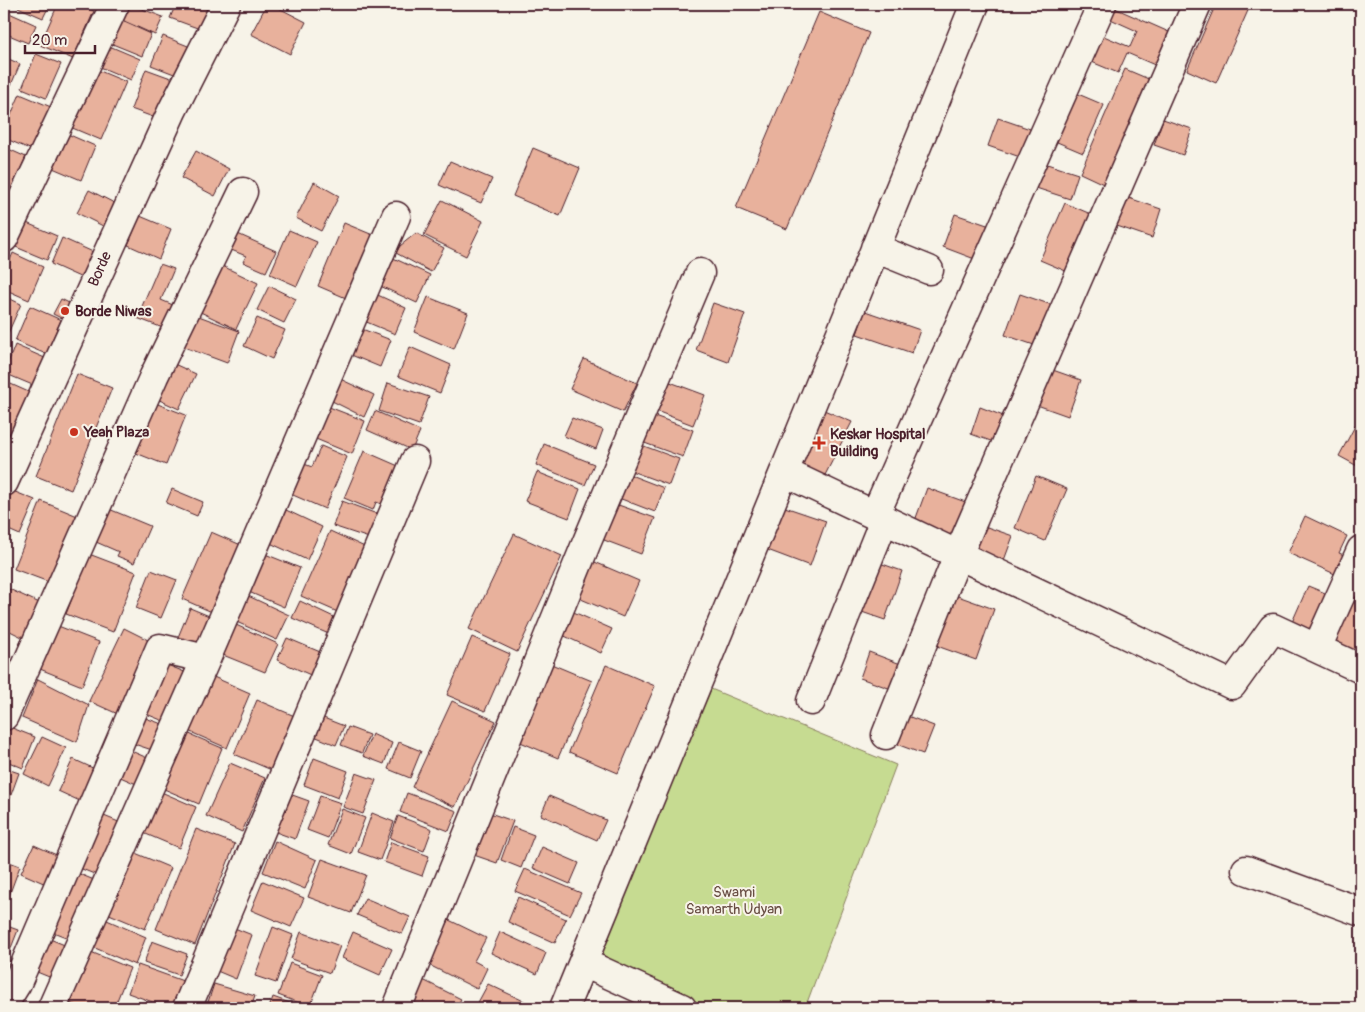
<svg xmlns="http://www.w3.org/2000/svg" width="1365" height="1012" viewBox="0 0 1365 1012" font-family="Pangolin,sans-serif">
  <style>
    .green { fill: #c6db91; stroke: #887d5e }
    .building { fill: #e8b19c; stroke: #4a1f2b }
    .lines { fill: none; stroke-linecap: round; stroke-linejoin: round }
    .minor-casing { stroke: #4a1f2b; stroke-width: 31 }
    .minor { stroke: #f7f3e8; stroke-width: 28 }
    .poi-dot { fill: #c8321e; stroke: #f7f3e8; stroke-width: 2 }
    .labels { text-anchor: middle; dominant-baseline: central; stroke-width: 4; stroke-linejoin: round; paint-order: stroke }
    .street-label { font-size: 15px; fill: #4a1f2b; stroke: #f7f3e8 }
    .poi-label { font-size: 15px; font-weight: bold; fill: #4a1f2b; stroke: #f7f3e8; text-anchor: start }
    .park-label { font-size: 15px; fill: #694e44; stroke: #f7f3e8 }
  </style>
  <rect width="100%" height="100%" fill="#f7f3e8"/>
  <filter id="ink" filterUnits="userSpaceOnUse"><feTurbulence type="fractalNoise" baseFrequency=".02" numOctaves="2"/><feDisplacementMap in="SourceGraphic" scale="10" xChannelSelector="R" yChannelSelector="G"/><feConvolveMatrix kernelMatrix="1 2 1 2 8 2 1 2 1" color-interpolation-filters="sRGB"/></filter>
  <g filter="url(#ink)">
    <path class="green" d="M711,689L896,765L805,1008H705L594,958Z"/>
    <path class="building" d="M11,4H50L43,18Z
      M58,4H78L94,11L73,59L40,45Z
      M129,4L163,17L155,35L122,20Z
      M176,4H210L200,29L170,18Z
      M267,4H271L306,22L290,54L251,34Z
      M1216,4H1245L1250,6L1216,83L1187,70Z
      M1110,6L1178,36L1164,69L1127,53L1118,73L1087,60L1099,34L1130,47L1137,31L1106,17Z
      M7,12L36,25L28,43L4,33V18Z
      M819,12L869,33L787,229L736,208Z
      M120,20L151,34L142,56L110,43Z
      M163,36L198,50L187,79L151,65Z
      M107,45L140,59L131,80L98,66Z
      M36,54L61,64L46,98L22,88Z
      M4,57L20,64L11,85L4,82Z
      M95,69L126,82L101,140L70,127Z
      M146,69L179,81L164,121L131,109Z
      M1125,69L1158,83L1112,188L1080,173Z
      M1071,91L1104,105L1083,153L1050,139Z
      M20,94L51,107L32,150L4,138V131Z
      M998,118L1033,130L1023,158L988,146Z
      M1163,119L1192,129L1183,155L1154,145Z
      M63,132L95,146L81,180L48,166Z
      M4,147L26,157L8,196L4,194Z
      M533,148L580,168L560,216L513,196Z
      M196,151L229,169L215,196L181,178Z
      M450,161L492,179L481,203L439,185Z
      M1044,163L1078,174L1070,199L1036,188Z
      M314,182L339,196L321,231L296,218Z
      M89,190L122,207L111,230L77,213Z
      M1126,197L1161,209L1152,238L1117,226Z
      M442,200L483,221L466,256L424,235Z
      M1065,203L1100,218L1075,275L1040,260Z
      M955,214L993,227L980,261L943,247Z
      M140,216L171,229L159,259L128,245Z
      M22,221L57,236L47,260L11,245Z
      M344,223L373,235L346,298L318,286Z
      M289,230L317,242L297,286L270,274Z
      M231,231L276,251L266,272L243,262L246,256L224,247Z
      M416,233L444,248L431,272L396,253L400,246Z
      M62,238L93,252L82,278L51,264Z
      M13,253L43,267L29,300L4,289V274Z
      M391,257L430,275L417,303L378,285Z
      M214,262L258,283L236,329L192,308Z
      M160,264L174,269L161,300L173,305L163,328L137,318Z
      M269,286L296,299L284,323L257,310Z
      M369,291L406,308L395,334L357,318Z
      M1020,294L1052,305L1037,346L1005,335Z
      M4,296L21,304L5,340L4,339Z
      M428,297L468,313L454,349L414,332Z
      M61,299L77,307L69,322L53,314Z
      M713,303L745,314L728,362L696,350Z
      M30,306L61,320L46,354L15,341Z
      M865,311L920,330L912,353L857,334Z
      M188,312L239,331L227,363L176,344Z
      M257,318L285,330L272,359L244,346Z
      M354,326L391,340L380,367L344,352Z
      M15,345L54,362L42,389L4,373Z
      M410,347L451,365L440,393L398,376Z
      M584,359L637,383L623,412L570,389Z
      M172,363L196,374L179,409L155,398Z
      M1050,369L1081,380L1068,416L1037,405Z
      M77,374L112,388L71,490L36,476Z
      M336,377L374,395L364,417L326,398Z
      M662,379L705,395L693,425L651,409Z
      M4,381L33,394L13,436L4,431Z
      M388,383L429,397L419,425L379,411Z
      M150,401L186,415L166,465L131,451Z
      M324,405L365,421L352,454L311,437Z
      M817,407L852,422L821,483L787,465Z
      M980,407L1011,419L1002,445L971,434Z
      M375,411L420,431L412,450L367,430Z
      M649,414L693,430L683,457L639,441Z
      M572,418L603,430L596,449L564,436Z
      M1355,426L1361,429V468L1339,456Z
      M633,442L679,459L669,485L623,468Z
      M544,444L594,464L585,485L536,465Z
      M321,446L347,457L325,509L286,492L299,462L312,467Z
      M364,451L403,468L387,506L376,502L373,510L344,498Z
      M620,471L664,488L655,512L611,495Z
      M537,472L580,489L569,518L525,501Z
      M1036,476L1067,489L1045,541L1015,528Z
      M927,488L971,504L957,542L913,526Z
      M8,489L35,500L20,535L4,528V498Z
      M172,489L203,502L197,516L166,503Z
      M41,501L80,517L54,584L14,569Z
      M342,501L377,514L369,538L333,526Z
      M610,502L655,518L641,554L596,537Z
      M773,503L826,521L810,566L757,546Z
      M109,509L150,526L134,563L117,556L119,552L96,542Z
      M286,510L322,527L307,560L270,543Z
      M1305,516L1347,536L1339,553L1346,556L1337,575L1288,553Z
      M981,525L1013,536L1003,563L971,551Z
      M330,531L369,549L340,613L301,596Z
      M211,532L241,545L212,612L182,599Z
      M514,534L562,556L517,652L469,629Z
      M260,552L300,568L284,607L244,590Z
      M89,554L136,572L113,632L66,614Z
      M590,560L639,581L623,617L574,596Z
      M874,561L902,571L885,620L856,610Z
      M151,570L177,580L161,618L136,608Z
      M1308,586L1330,595L1311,638L1289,629Z
      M9,589L46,606L30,641L4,628V600Z
      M244,594L289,615L277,640L232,620Z
      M955,595L994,609L976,660L937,646Z
      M1349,600L1361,606V661L1328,644Z
      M300,601L338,619L331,635L292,618Z
      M190,608L214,618L193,669L169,659Z
      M569,610L612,629L601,653L558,633Z
      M53,624L99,642L82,686L35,667Z
      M236,625L278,644L265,672L223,655Z
      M124,628L154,643L120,715L89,701Z
      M472,637L510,654L485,711L447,695Z
      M287,638L325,654L315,677L277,660Z
      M869,652L906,666L897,691L860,678Z
      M4,658L15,662L4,690Z
      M544,661L592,681L558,758L511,738Z
      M160,662L187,673L166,722L139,711Z
      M606,665L655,686L618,773L569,752Z
      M209,675L250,693L227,748L186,730Z
      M38,679L89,705L77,742L22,718Z
      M257,700L304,720L281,774L234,754Z
      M452,701L496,721L455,807L412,787Z
      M902,714L934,726L923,754L891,742Z
      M137,715L165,725L155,751L128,742Z
      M321,717L344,726L336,745L314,736Z
      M7,726L35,737L23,768L4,760V735Z
      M348,727L369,735L362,753L341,745Z
      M180,730L222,748L199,804L157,786Z
      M372,734L392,743L384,764L363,756Z
      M42,737L66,748L48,786L24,774Z
      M399,742L421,751L410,778L388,769Z
      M129,750L152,760L141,786L118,776Z
      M314,758L348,771L338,798L304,785Z
      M73,759L97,770L82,802L58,791Z
      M230,763L265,778L242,832L206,816Z
      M4,768L19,773L8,803L4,801Z
      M356,773L376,780L363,814L343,807Z
      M152,788L196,807L179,848L134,829Z
      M284,792L309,801L295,839L270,830Z
      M407,793L457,811L449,831L400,812Z
      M320,796L341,803L328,838L307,830Z
      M549,796L606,820L597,840L541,815Z
      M342,809L365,818L351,854L328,845Z
      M484,811L513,821L497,863L468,853Z
      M372,813L394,822L380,860L358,852Z
      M99,814L126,825L104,878L77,867Z
      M398,816L432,829L424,851L390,838Z
      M513,827L534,835L521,868L501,860Z
      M196,829L235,844L195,945L156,929Z
      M275,841L317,860L305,889L263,872Z
      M391,842L429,856L422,876L384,862Z
      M34,845L61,857L48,885L21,873Z
      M542,847L579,863L570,884L533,868Z
      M128,850L171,868L145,929L102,911Z
      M322,859L366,875L351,913L308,897Z
      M4,860L20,866L4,909Z
      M525,869L581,893L570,915L515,891Z
      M72,871L99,882L76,941L48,930Z
      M263,881L304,898L291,927L251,910Z
      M518,897L566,919L555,943L508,922Z
      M365,898L410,917L402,934L357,915Z
      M100,917L146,937L135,965L88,945Z
      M449,920L486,938L474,961L487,968L477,989L427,964Z
      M4,925L18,930L4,966Z
      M232,927L252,935L236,979L217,971Z
      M273,927L293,935L276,983L255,976Z
      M301,932L340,946L330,973L291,959Z
      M353,932L392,949L380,975L342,958Z
      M500,932L546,953L537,974L491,953Z
      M45,937L72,948L59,981L32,970Z
      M152,941L187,954L179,975L144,963Z
      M86,950L130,968L114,1008H82L65,1001Z
      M290,963L322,975L310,1007L278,995Z
      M138,965L186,982L176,1008H169L128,993Z
      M419,978L461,999L456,1008H404Z
      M214,984L255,996L251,1008H201L203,1003L207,1005Z
      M488,984L528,1003L526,1008H475Z
      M273,997L304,1008H269Z"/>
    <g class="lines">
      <defs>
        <path id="minor" d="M975,4L784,472L1232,685L1273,628L1361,669
          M4,238L115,4
          M875,248L929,270
          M4,482L172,111L226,4
          M875,515L1102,4
          M1317,648L1361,550
          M811,701L884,520
          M4,716L154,376L243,192
          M886,735L958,555L1197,4
          M1246,870L1361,912
          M584,963L682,1008
          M4,1004L17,983L160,648L206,659
          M52,1008L206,659L396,216
          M187,1008L415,461
          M397,1008L586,544L700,273
          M564,1008L784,472"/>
      </defs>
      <use href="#minor" class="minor-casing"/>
      <use href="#minor" class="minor"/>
    </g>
  </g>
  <g class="poi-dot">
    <circle cx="65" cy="311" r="5"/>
    <circle cx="74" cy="432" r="5"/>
    <path d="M816.5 435.5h5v5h5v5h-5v5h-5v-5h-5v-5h5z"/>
  </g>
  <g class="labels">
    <g class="street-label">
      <text transform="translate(100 269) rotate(-66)">Borde</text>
    </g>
    <g class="poi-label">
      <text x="75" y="311">Borde Niwas</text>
      <text x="84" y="432">Yeah Plaza</text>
      <text x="830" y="434">Keskar Hospital<tspan x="830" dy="17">Building</tspan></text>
    </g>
    <g class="park-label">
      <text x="734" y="892">Swami<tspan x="734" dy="17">Samarth Udyan</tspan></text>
    </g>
  </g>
  <rect width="1365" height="1012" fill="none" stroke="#f7f3e8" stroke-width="20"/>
  <rect x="10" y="10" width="1345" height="992" fill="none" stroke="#4a1f2b" stroke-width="2" filter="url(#ink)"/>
  <path d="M25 45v8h70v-8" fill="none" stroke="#4a1f2b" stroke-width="2.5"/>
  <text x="32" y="45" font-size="15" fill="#4a1f2b" stroke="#f7f3e8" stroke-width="4" paint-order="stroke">20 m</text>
</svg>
